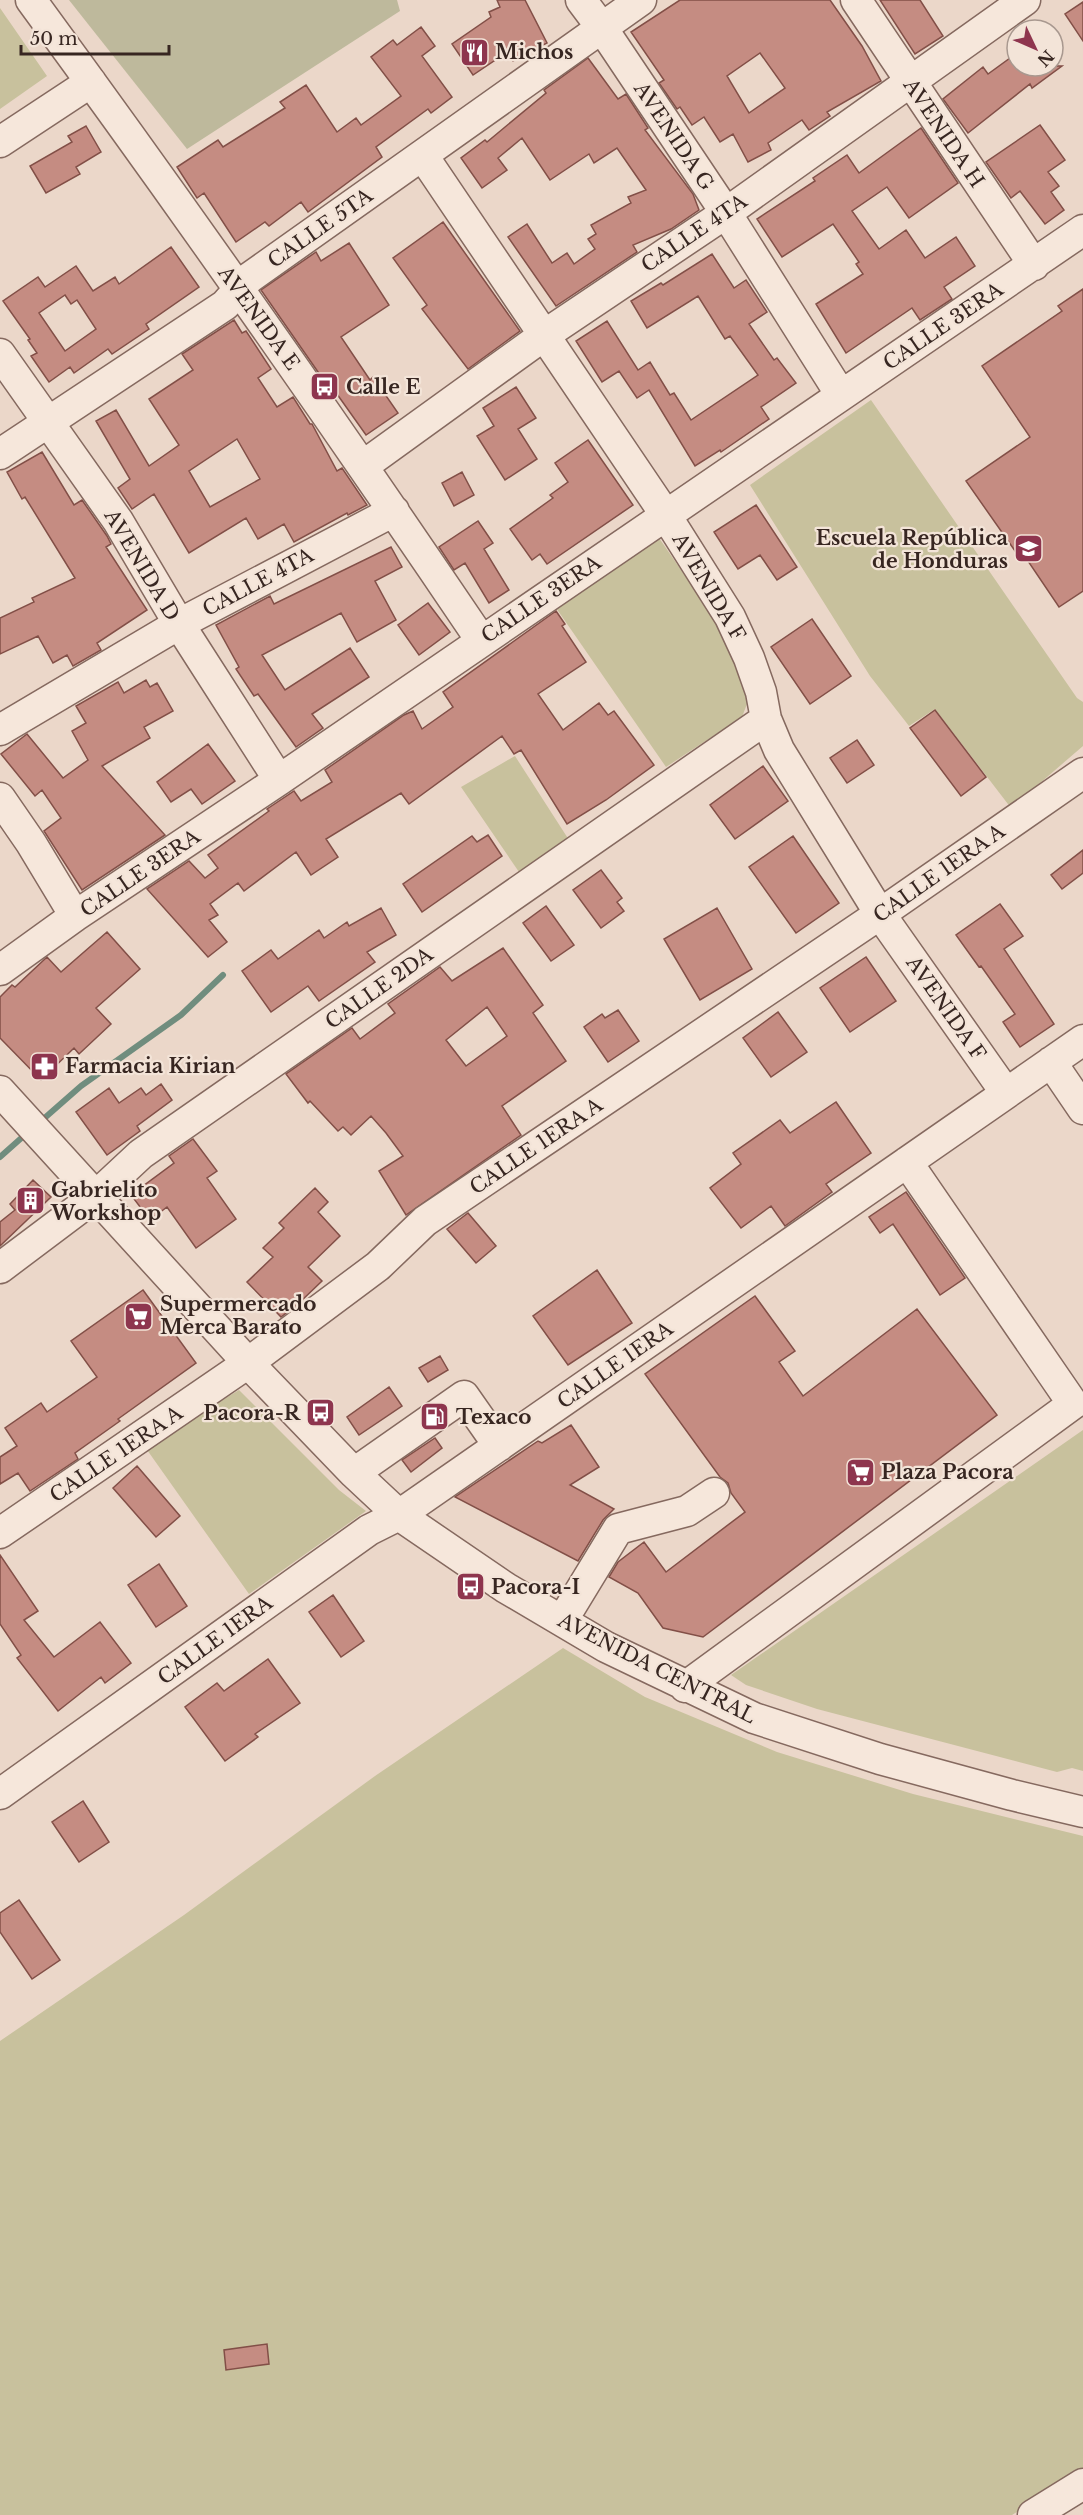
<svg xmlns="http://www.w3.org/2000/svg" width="1083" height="2515" viewBox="0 0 1083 2515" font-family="'Libre Baskerville',serif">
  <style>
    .green { fill: #c8c19d }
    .cemetery { fill: #beb99c }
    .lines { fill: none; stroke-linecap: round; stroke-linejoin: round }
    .stream { stroke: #708d7e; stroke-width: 6 }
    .building { fill: #c58c82; stroke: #824f47; stroke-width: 1.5; fill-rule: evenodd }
    .minor-casing { stroke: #85695f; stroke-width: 33 }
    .minor { stroke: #f6e7db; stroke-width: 30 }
    .labels { text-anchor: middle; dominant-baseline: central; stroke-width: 4.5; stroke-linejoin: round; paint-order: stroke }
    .poi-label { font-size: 20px; font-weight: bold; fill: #372621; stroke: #f3e4d8; text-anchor: start }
    .street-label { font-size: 20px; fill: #372621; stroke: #f3e4d8 }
  </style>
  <rect width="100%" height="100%" fill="#ebd7c9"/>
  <path class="green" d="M0,8L47,76L0,109Z
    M871,400L1077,698L1083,702V746L1011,808L935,709L909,726L870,676L750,485Z
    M657,535L714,618L750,696L742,717L666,767L554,605Z
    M515,756L569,840L519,872L461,787Z
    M239,1390L339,1490L366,1511L249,1594L145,1447Z
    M1083,1430V1771L1072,1768L1057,1772L817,1709L746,1685L731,1675Z
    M563,1648L645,1697L777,1752L913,1794L1083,1836V2470L1012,2515H0V2041L184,1915L375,1776Z"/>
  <path class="cemetery" d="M69,0H397L400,11L187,149Z"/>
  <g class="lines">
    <path class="stream" d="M40,1122L81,1086L181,1015L223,975
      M0,1157L27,1133"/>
  </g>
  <path class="building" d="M497,0H525L547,43L513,61L509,51L473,75L452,44L491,17L489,12L500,7Z
    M680,0H830L862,46L881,81L827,112L830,116L809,130L802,120L768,143L771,150L748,162L733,134L720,142L704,117L692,125L680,107L677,109L659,83L664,80L631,32ZM760,53L785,88L749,113L727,76Z
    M880,0H920L943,36L915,54Z
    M1083,2V41L1065,14Z
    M421,27L435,46L422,56L452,97L431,113L428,109L376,147L382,157L308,212L301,202L269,226L265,222L236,242L204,193L197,198L177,167L218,140L223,147L285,108L280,102L306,85L337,132L356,118L361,125L401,96L371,57L393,40L397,45Z
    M1017,53V66H1062L1032,88L1030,84L968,133L943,99L983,67L988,74Z
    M588,58L618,99L626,94L648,128L645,130L693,194L699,210L671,229L633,245L637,252L556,306L508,237L527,224L552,263L567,253L574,264L595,249L588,239L596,234L591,225L631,203L628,197L646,190L617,148L594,163L589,154L550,180L522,138L498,158L507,170L482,188L461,158L485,140L487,142L546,93L544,90Z
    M1040,125L1065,160L1048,172L1059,186L1051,192L1064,210L1045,224L1020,191L1011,198L986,162Z
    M86,126L101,152L76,167L80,174L46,193L30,166L72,142L68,136Z
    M921,128L958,183L909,218L887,187L852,211L879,249L906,230L925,258L956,237L975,266L944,287L952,299L920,320L912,308L846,353L816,304L863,274L856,264L859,262L833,224L782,257L757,219L815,181L813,178L847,155L859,173Z
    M443,222L520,331L468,369L422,309L427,305L393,258Z
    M349,243L389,305L341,337L370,380L373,377L398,413L366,435L327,380L325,382L261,290L316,252L321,261Z
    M171,247L199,287L146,324L149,329L112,354L108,349L74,373L70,367L49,382L31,356L37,353L28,340L30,339L3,301L38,277L45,287L76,266L93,291L115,277L119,284ZM65,295L71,304L77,300L96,329L65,351L39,313Z
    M712,254L734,288L746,280L767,312L749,324L774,360L777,358L796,383L761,407L769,419L721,452L720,450L695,466L649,390L637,398L619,371L602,382L576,341L607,321L638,370L650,362L670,395L674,393L691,420L758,375L730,336L725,339L698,296L647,328L631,301L661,283L663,285Z
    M1083,289V591L1059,607L1024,555L1020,558L966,481L1030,437L982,366L1062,311L1058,306Z
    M234,320L242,333L246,331L271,369L258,378L277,407L293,397L310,424H312L337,471L342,468L367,505L348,515L347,513L294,542L284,524L258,539L246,518L189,553L154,494L132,509L118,488L130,479L96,421L116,410L149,466L179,445L149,399L193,370L182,354ZM237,439L260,479L210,507L189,471Z
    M516,387L536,418L518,429L537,459L505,480L477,436L494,426L483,408Z
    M588,440L633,505L547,564L540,554L532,560L510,529L553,498L550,495L568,482L555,463Z
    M42,452L74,505L82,500L107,536L111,544L106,547L147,610L97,643L101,650L73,666L67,655L53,663L38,636L0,654V618L34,602L32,598L75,578L25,497L22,499L7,472Z
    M462,472L474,495L454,506L442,483Z
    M756,505L797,567L777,580L760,555L738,569L714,532Z
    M478,521L493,543L484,549L509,590L489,603L465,563L454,570L439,547Z
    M391,547L402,567L375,581L396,620L357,642L341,613L262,655L285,690L350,648L369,677L312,714L323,728L296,747L258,694L254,696L236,669L239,667L216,625L270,596L274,604Z
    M428,603L450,632L419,655L398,625Z
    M556,611L565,624L562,626L586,662L538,694L563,730L599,703L608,715L614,711L654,765L606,800L567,824L521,750L514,754L502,736L409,804L401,793L326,839L338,857L311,875L296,852L244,891L238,883L210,904L218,915L209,920L227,942L208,957L147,889L189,861L205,878L218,868L208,855L269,811L267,809L294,791L301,801L332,782L325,770L404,715L413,711L422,729L453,707L443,692Z
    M812,619L851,676L810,704L771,647Z
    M146,680L150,687L157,683L173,711L144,727L150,738L102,766L165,835L82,890L44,831L61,818L42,790L35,796L1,754L27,734L63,778L88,760L72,731L86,723L76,706L118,682L124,693Z
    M935,710L986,777L961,796L910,728Z
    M857,740L874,765L847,783L830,758Z
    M208,744L235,781L202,804L191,789L171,802L157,782Z
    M763,766L788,801L735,839L710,805Z
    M488,835L502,856L422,912L403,884L472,836L477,842Z
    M793,836L839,903L796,933L749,867Z
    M1083,850V873L1062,889L1051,875Z
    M601,870L622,898L617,902L624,911L601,928L573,890Z
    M1000,904L1023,936L1004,949L1054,1024L1020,1047L1003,1022L1015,1014L981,966L979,967L956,935Z
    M546,906L574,945L551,961L523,923Z
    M381,908L396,935L367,952L375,962L319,1001L308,986L271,1012L242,971L271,950L278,959L319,930L324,938L347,922L349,926Z
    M717,908L752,969L700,1000L664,939Z
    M107,932L140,969L96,1008L111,1024L79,1054L74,1048L41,1080L0,1038V997L12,985L15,987L47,957L61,972Z
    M503,948L543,1005L533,1013L566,1061L502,1106L521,1135L406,1215L379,1171L403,1156L386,1133L371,1116L351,1135L343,1127L338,1131L310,1101L308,1103L286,1074L352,1028L360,1039L395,1013L388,1004L440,967L452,981ZM487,1007L507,1036L466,1066L446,1040Z
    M866,957L896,1001L850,1032L820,988Z
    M618,1010L639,1041L608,1062L584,1027L602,1014L605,1018Z
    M778,1012L807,1052L771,1077L743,1038Z
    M161,1084L172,1100L137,1126L140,1131L107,1155L76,1112L109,1088L119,1103L141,1088L146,1095Z
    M836,1102L871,1153L826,1184L832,1192L785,1226L771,1206L741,1228L710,1188L741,1164L733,1153L780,1120L790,1133Z
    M193,1139L217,1171L207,1178L236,1219L196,1248L167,1207L150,1220L131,1195L174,1163L169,1156Z
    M33,1180L51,1197L0,1246V1222L15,1210L10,1204Z
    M315,1188L328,1202L318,1212L340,1236L308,1267L322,1281L298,1304L281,1317L247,1282L273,1257L263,1248L284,1228L279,1223Z
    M906,1192L965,1278L940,1295L893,1224L880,1233L869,1217Z
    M468,1213L496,1246L476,1263L447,1229Z
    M597,1270L632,1323L568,1365L533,1316Z
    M143,1290L196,1363L118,1419L120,1421L75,1453L78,1459L30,1491L18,1473L0,1484V1457L17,1446L5,1428L41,1403L47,1412L97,1377L71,1341Z
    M755,1296L795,1351L779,1362L803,1396L917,1309L997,1415L703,1637L663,1628L638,1593L609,1577L618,1562L644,1542L666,1572L745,1512L731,1493L728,1483L720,1477L645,1374Z
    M440,1356L448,1370L428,1382L419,1368Z
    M389,1387L402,1406L359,1435L347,1417Z
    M571,1425L599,1467L570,1485L614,1509L603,1520L578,1561L455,1497L538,1441L542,1443Z
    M435,1438L442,1448L411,1472L402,1460Z
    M137,1466L180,1516L156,1537L113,1488Z
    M0,1555L38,1611L24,1620L54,1657L100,1622L131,1663L105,1683L101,1677L58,1711L17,1658L21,1655L0,1624Z
    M159,1564L187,1606L156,1627L128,1585Z
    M333,1595L364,1641L341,1657L309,1612Z
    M268,1659L300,1703L255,1734L258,1737L225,1761L185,1707L217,1683L224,1691Z
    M83,1801L109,1842L79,1862L52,1822Z
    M19,1900L60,1960L32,1979L0,1932V1913Z
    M267,2344L269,2364L226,2370L224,2350Z"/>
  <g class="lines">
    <defs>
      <path id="minor" d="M31,0C185,210 335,424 481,640
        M581,0L602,28L726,213L841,395
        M856,0L1034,265
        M0,142L91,82
        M423,156L665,514L730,617L749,658L761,692L766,719L779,750L880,914L1006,1093
        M0,354L118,521L179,624L279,780
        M0,454L225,305L249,278L641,0
        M363,466L543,336L726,213L1025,0
        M0,730L179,624L394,511
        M0,798L31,843L75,916
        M0,970L75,916L279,780L1083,230
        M1051,1062L1083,1109
        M0,1091L248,1363L354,1473L399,1515L506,1588L606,1647L754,1718L880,1759L1012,1795L1083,1812
        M0,1268L97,1195L141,1154L766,719
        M354,1473L464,1396L499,1446
        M0,1533L248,1363L378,1266L425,1221L880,914L1083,773
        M562,1621L618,1529L687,1511L714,1493
        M685,1687L1073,1404L907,1162
        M0,1794L369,1530L399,1515L1083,1040
        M1033,2515L1083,2484"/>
    </defs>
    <use href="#minor" class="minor-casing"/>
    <use href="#minor" class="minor"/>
  </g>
  <defs>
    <symbol id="restaurant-square" viewBox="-11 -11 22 22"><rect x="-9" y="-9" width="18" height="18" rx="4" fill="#8e354e" stroke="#f3e4d8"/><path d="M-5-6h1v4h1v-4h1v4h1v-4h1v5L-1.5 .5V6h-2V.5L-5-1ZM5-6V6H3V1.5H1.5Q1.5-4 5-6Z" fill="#fff"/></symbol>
    <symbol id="bus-square" viewBox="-11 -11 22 22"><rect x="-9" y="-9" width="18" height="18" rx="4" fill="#8e354e" stroke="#f3e4d8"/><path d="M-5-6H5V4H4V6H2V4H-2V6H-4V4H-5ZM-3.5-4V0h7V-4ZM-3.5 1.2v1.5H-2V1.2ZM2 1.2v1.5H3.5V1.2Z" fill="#fff"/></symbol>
    <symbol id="school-square" viewBox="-11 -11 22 22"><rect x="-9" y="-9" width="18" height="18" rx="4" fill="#8e354e" stroke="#f3e4d8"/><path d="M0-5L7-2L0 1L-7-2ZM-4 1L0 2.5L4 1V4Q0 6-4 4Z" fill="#fff"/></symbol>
    <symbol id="pharmacy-square" viewBox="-11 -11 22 22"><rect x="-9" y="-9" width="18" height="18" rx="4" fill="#8e354e" stroke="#f3e4d8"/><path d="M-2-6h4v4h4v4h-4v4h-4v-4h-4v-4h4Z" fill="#fff"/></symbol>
    <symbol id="building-square" viewBox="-11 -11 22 22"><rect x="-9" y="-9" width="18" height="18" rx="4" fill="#8e354e" stroke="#f3e4d8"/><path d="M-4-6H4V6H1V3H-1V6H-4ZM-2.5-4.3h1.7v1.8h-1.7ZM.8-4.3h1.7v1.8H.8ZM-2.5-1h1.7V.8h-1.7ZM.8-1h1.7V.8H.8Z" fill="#fff"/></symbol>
    <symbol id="supermarket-square" viewBox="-11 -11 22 22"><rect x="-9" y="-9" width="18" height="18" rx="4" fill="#8e354e" stroke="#f3e4d8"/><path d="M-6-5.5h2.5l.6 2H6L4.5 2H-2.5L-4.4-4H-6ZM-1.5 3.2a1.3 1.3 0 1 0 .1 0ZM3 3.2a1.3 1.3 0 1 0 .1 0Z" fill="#fff"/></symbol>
    <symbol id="fuel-square" viewBox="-11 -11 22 22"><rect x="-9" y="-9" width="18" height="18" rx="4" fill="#8e354e" stroke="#f3e4d8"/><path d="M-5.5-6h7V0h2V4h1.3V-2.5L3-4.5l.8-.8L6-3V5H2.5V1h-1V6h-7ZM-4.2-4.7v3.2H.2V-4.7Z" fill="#fff"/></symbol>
  </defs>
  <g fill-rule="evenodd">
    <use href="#restaurant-square" x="458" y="36" width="33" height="33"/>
    <use href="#bus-square" x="308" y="370" width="33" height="33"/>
    <use href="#school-square" x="1012" y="532" width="33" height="33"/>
    <use href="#pharmacy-square" x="28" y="1050" width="33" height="33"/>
    <use href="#building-square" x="14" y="1184" width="33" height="33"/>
    <use href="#supermarket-square" x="122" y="1300" width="33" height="33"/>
    <use href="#bus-square" x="304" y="1396" width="33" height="33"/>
    <use href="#fuel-square" x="418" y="1400" width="33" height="33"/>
    <use href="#supermarket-square" x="844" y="1456" width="33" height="33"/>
    <use href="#bus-square" x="454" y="1570" width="33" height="33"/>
  </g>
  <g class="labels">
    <g class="poi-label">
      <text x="495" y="52">Michos</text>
      <text x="346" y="387">Calle E</text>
      <text x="1008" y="538" text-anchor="end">Escuela República<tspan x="1008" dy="23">de Honduras</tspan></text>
      <text x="65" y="1066">Farmacia Kirian</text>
      <text x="51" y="1190">Gabrielito<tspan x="51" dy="23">Workshop</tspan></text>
      <text x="160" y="1304">Supermercado<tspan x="160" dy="23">Merca Barato</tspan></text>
      <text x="300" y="1413" text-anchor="end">Pacora-R</text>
      <text x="456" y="1417">Texaco</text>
      <text x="881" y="1472">Plaza Pacora</text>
      <text x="491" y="1587">Pacora-I</text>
    </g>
    <g class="street-label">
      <text transform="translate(944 133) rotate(56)">AVENIDA H</text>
      <text transform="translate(674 136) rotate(56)">AVENIDA G</text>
      <text transform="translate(320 228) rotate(-35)">CALLE 5TA</text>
      <text transform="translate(694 233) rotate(-34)">CALLE 4TA</text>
      <text transform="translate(259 318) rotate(54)">AVENIDA E</text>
      <text transform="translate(943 326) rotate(-34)">CALLE 3ERA</text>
      <text transform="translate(142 565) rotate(59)">AVENIDA D</text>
      <text transform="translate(258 582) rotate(-28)">CALLE 4TA</text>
      <text transform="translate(709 587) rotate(59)">AVENIDA F</text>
      <text transform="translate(541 599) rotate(-34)">CALLE 3ERA</text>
      <text transform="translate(140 873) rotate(-34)">CALLE 3ERA</text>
      <text transform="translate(939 873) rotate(-35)">CALLE 1ERA A</text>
      <text transform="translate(379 988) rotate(-35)">CALLE 2DA</text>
      <text transform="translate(946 1008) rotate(55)">AVENIDA F</text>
      <text transform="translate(536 1146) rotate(-34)">CALLE 1ERA A</text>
      <text transform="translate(615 1365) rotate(-35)">CALLE 1ERA</text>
      <text transform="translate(116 1454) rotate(-34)">CALLE 1ERA A</text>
      <text transform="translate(215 1640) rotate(-36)">CALLE 1ERA</text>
      <text transform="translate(657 1668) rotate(27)">AVENIDA CENTRAL</text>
    </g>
  </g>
  <g transform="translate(1035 48) rotate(134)"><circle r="28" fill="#f3e4d8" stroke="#a8988f" stroke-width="1.5"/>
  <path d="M0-4.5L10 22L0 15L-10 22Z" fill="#8e354e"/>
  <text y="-9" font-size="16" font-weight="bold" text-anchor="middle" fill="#372621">N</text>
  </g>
  <path d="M21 45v9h148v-9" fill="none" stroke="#372621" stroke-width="3"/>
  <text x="30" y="45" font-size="18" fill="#372621" stroke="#f3e4d8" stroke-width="4.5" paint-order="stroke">50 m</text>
</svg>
